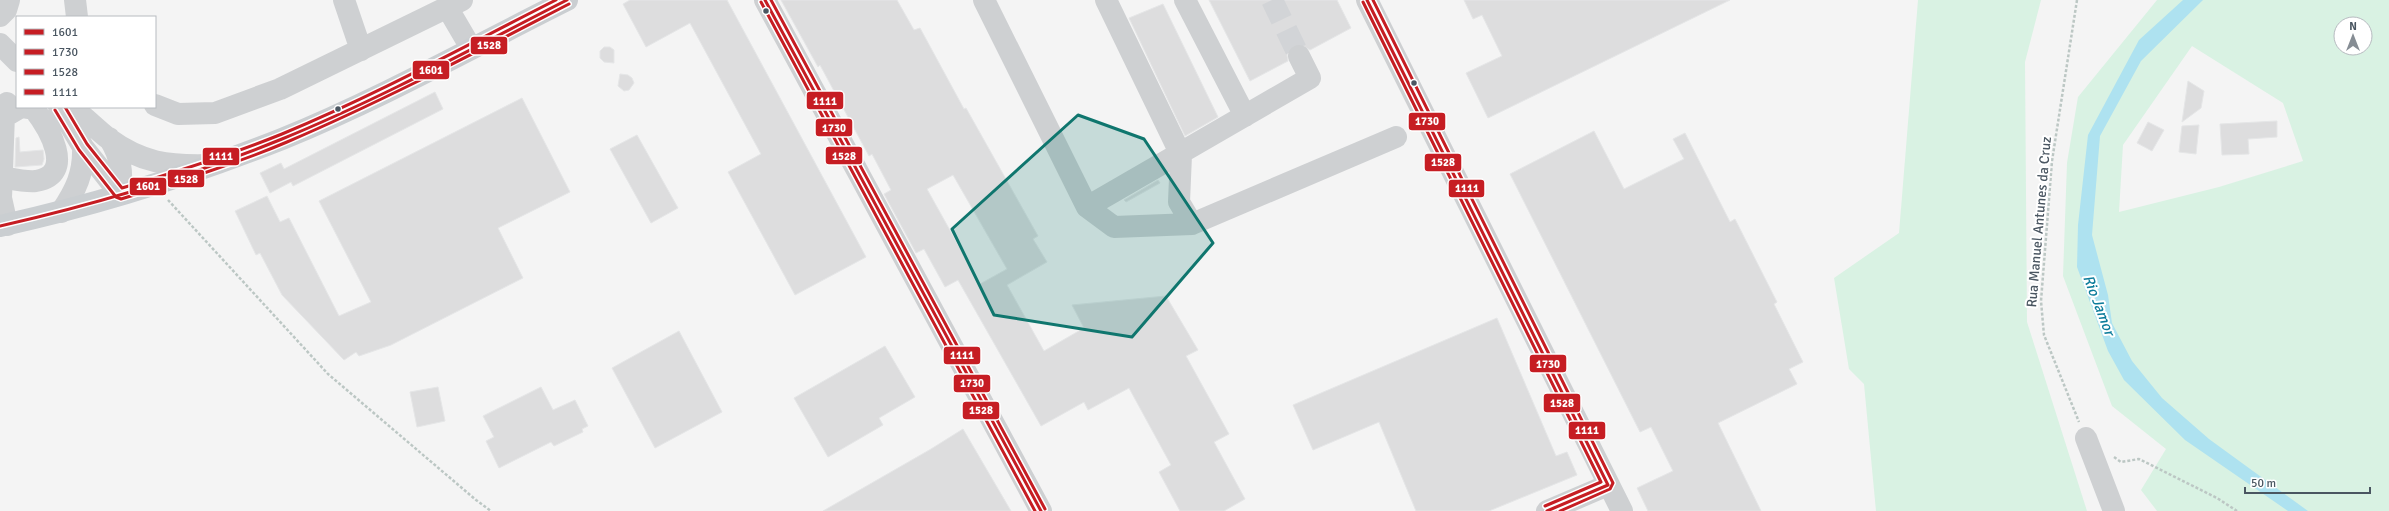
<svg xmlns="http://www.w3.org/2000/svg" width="2389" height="511" viewBox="0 0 2389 511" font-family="Signika,sans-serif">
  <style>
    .green { fill: #d9f2e3; fill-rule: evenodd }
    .water { fill: #aee2f0 }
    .building { fill: #ddddde; stroke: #e5e6e7; fill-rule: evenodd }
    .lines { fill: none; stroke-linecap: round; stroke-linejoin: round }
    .minor-tunnel { stroke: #d2d4d7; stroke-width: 22; stroke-dasharray: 22 11; stroke-linecap: butt }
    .path { stroke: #bcc7c4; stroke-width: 2.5; stroke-dasharray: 3 2; stroke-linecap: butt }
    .minor { stroke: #ced0d2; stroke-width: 22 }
    .major { stroke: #caced1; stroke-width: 22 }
    .bus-1-casing { stroke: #fff; stroke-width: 6 }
    .bus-2-casing { stroke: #fff; stroke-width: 6 }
    .bus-3-casing { stroke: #fff; stroke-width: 6 }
    .bus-4-casing { stroke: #fff; stroke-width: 6 }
    .bus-1 { stroke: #c61d23; stroke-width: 3 }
    .bus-2 { stroke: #c61d23; stroke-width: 3 }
    .bus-3 { stroke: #c61d23; stroke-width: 3 }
    .bus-4 { stroke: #c61d23; stroke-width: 3 }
    .marked { fill: #0f766e; fill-opacity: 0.2; stroke: #0f766e; stroke-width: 3; stroke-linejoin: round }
    .bus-dot { fill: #4a5661; stroke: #fff; stroke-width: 1.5 }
    .labels { text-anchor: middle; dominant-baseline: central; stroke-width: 4; stroke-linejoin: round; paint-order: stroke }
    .street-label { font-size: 14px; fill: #4a5661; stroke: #fff }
    .water-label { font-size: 15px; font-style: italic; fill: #0c7c9b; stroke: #fff }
    .line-badge { stroke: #fff; stroke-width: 1.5 }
    .badge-label { font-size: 11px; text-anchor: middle; font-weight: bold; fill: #fff }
  </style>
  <rect width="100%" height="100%" fill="#f4f4f4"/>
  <path class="green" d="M1918,0H2041L2025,62L2027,322L2087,511H1876L1864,384L1849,369L1834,278L1899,233Z
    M2157,0H2389V511H2157L2141,490L2166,449L2112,406L2063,276L2067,163L2078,97ZM2341,24H2365V48H2341ZM2192,46L2283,103L2303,161L2219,187L2119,212L2123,145Z"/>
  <path class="water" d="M2183,0H2203L2141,61L2100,136L2092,235L2108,295L2112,323L2132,361L2162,398L2209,439L2308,511H2288L2185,440L2124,380L2108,351L2077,267L2078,225L2088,135L2139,40Z"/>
  <path class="building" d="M630,0H727L866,257L795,295L728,172L761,154L690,23L646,47L623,4Z
    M781,0H897L914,30L920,28L964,109L966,108L1038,236L1033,239L1047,262L1007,285L1044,351L1084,328L1072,305L1166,296L1198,350L1186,356L1229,434L1214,442L1245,499L1224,511H1180L1159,472L1171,465L1129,388L1088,410L1084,402L1041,426L958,280L945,287L924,249L916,253L884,194L891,190L872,154L869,156L820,65L818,67ZM953,175L1007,269L980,284L927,189Z
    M1209,0H1337L1351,28L1310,50L1300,44L1293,45L1287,55L1288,61L1250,81Z
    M1464,0H1730L1488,118L1466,73L1502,56L1482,15L1473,19Z
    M1163,4L1218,117L1185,136L1129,18Z
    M604,47H610L614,50V63L604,62L600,58V51Z
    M620,74L628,75L632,78L634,83L629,90L624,91L618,86Z
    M2188,81L2204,91L2201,108L2182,122Z
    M435,92L443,109L293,186L291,182L270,193L260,173L281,163L284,169Z
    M522,98L570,192L498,228L523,278L391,345L359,356L356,352L344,360L282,295L260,253L256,255L235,211L267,196L280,222L289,218L339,316L371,302L319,201Z
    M2277,121V137L2248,139L2249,154L2222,155L2220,124Z
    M2148,122L2164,130L2152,151L2137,143Z
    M2199,125L2196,154L2179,152L2182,126Z
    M1594,131L1624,189L1684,159L1673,139L1685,133L1730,222L1735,219L1777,302L1774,304L1803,362L1789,369L1797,384L1718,423L1761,511H1648L1637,488L1673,471L1651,427L1640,432L1510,174Z
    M637,135L678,208L651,223L610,149Z
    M19,137L20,152L43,150L44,159L42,165L15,167L16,138Z
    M1158,180L1160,183L1126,202L1124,200Z
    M1497,318L1556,456L1567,452L1577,475L1489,511H1416L1379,422L1313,450L1293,405Z
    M679,331L722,412L655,448L612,368Z
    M885,346L915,397L879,418L883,425L828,457L794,398Z
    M438,387L445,421L417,427L410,392Z
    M541,387L553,410L575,400L588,426L582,429L583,432L554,446L551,442L499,468L486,441L494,437L483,416Z
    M963,429L1011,511H823L931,449Z"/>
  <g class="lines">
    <path class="minor-tunnel" d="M1272,0L1299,56"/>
    <path class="path" d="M2077,0L2052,161L2041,301L2044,335L2079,422
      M168,200L328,374L476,500L491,511
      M2114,457L2121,462L2139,459L2217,498L2237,511"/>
    <path class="minor" d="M75,0L77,17
      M344,0L361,50
      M765,0L1041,511
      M984,0L1087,207L1114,227L1192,224L1396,137
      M1106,0L1181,155L1179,202L1192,224
      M1185,0L1245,116
      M1367,0L1622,511
      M447,7L471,48
      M0,16L6,10L9,0
      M0,44L17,61
      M155,105L178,114L215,113L280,89L462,0
      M59,107L83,147L120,194
      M71,107C85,117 96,129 109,139C142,163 168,166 208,165
      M109,138C121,157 123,172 120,194
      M2,177C13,179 25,182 36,181C77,174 48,127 34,109L21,107L4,117
      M1087,207L1310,78L1299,56
      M61,212C76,190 84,173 83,147
      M7,225L1,198L4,114L7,103
      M2086,438L2114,511
      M1547,511L1608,485"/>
    <path class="major" d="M0,226C96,205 191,175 282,139C380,99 473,47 567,0"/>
    <defs>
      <path id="bus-1" d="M0,226C96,204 191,176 282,139C380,99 473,48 567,0"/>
      <path id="bus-2" d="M765,0L1041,511
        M1367,0L1608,485
        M1547,511L1608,485"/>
      <path id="bus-3" d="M761,2L1035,511
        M1363,2L1601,482L1545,506
        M55,110L79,150L116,197L121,199C177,182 233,165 287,142C383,101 476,52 569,4"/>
      <path id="bus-4" d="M771,0L1045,509
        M1373,0L1613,483L1610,489L1560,511
        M65,107L87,144L122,188C176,172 230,155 282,134C376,95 465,46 556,0"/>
    </defs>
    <use href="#bus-1" class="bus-1-casing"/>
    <use href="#bus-2" class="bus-2-casing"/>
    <use href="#bus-3" class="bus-3-casing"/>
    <use href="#bus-4" class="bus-4-casing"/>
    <use href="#bus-1" class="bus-1"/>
    <use href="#bus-2" class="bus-2"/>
    <use href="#bus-3" class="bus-3"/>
    <use href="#bus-4" class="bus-4"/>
  </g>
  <path class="marked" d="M1078,115L1144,139L1213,243L1132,337L994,315L952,229Z"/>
  <g class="bus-dot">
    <circle cx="766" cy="11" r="3.5"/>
    <circle cx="1414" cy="83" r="3.5"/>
    <circle cx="338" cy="109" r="3.5"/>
  </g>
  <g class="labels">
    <g class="street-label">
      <text transform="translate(2039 222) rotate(-85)">Rua Manuel Antunes da Cruz</text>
    </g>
    <g class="water-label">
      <text transform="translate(2099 305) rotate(69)">Rio Jamor</text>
    </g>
  </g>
  <g class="line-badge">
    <rect x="470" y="36" width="38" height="19" rx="4" fill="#c61d23"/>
    <rect x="412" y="60" width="38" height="20" rx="4" fill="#c61d23"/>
    <rect x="806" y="91" width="38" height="19" rx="4" fill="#c61d23"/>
    <rect x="1408" y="112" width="38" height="19" rx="4" fill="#c61d23"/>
    <rect x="815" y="118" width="38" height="19" rx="4" fill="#c61d23"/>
    <rect x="825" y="146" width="38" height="19" rx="4" fill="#c61d23"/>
    <rect x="202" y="147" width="38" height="19" rx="4" fill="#c61d23"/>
    <rect x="1424" y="153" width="38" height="19" rx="4" fill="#c61d23"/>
    <rect x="167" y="169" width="38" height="19" rx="4" fill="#c61d23"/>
    <rect x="129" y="177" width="38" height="19" rx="4" fill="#c61d23"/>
    <rect x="1448" y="179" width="37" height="19" rx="4" fill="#c61d23"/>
    <rect x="943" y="346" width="38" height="19" rx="4" fill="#c61d23"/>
    <rect x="1529" y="354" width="38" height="19" rx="4" fill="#c61d23"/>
    <rect x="953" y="374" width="38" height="19" rx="4" fill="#c61d23"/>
    <rect x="1543" y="393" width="38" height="20" rx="4" fill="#c61d23"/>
    <rect x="962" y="401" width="38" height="19" rx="4" fill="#c61d23"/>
    <rect x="1568" y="421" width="38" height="19" rx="4" fill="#c61d23"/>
  </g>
  <g class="badge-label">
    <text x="489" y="49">1528</text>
    <text x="431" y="74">1601</text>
    <text x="825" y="105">1111</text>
    <text x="1427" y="125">1730</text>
    <text x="834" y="132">1730</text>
    <text x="844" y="160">1528</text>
    <text x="221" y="160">1111</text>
    <text x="1443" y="166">1528</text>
    <text x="186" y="183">1528</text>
    <text x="148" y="190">1601</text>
    <text x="1467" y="192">1111</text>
    <text x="962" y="359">1111</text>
    <text x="1548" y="368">1730</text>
    <text x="972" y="387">1730</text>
    <text x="1562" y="407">1528</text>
    <text x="981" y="414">1528</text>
    <text x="1587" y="434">1111</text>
  </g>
  <rect x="16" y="16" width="140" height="92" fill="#ffffff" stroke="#b7bbc0"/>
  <rect x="24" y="29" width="20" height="6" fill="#c61d23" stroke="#b7bbc0"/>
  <text x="52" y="36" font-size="12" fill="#4a5661">1601</text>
  <rect x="24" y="49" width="20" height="6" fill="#c61d23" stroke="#b7bbc0"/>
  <text x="52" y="56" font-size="12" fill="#4a5661">1730</text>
  <rect x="24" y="69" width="20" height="6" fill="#c61d23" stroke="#b7bbc0"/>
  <text x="52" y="76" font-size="12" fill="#4a5661">1528</text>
  <rect x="24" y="89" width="20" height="6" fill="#c61d23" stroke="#b7bbc0"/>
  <text x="52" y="96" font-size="12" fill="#4a5661">1111</text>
  <g transform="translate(2353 36)"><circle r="19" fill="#ffffff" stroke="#b7bbc0"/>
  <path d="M0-3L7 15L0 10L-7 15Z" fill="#868d94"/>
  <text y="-6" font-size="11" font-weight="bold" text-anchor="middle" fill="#4a5661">N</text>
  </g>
  <path d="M2245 487v6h125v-6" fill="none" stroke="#4a5661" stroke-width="2"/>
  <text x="2251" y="487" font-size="12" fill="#4a5661" stroke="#ffffff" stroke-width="3" paint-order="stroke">50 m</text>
</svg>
